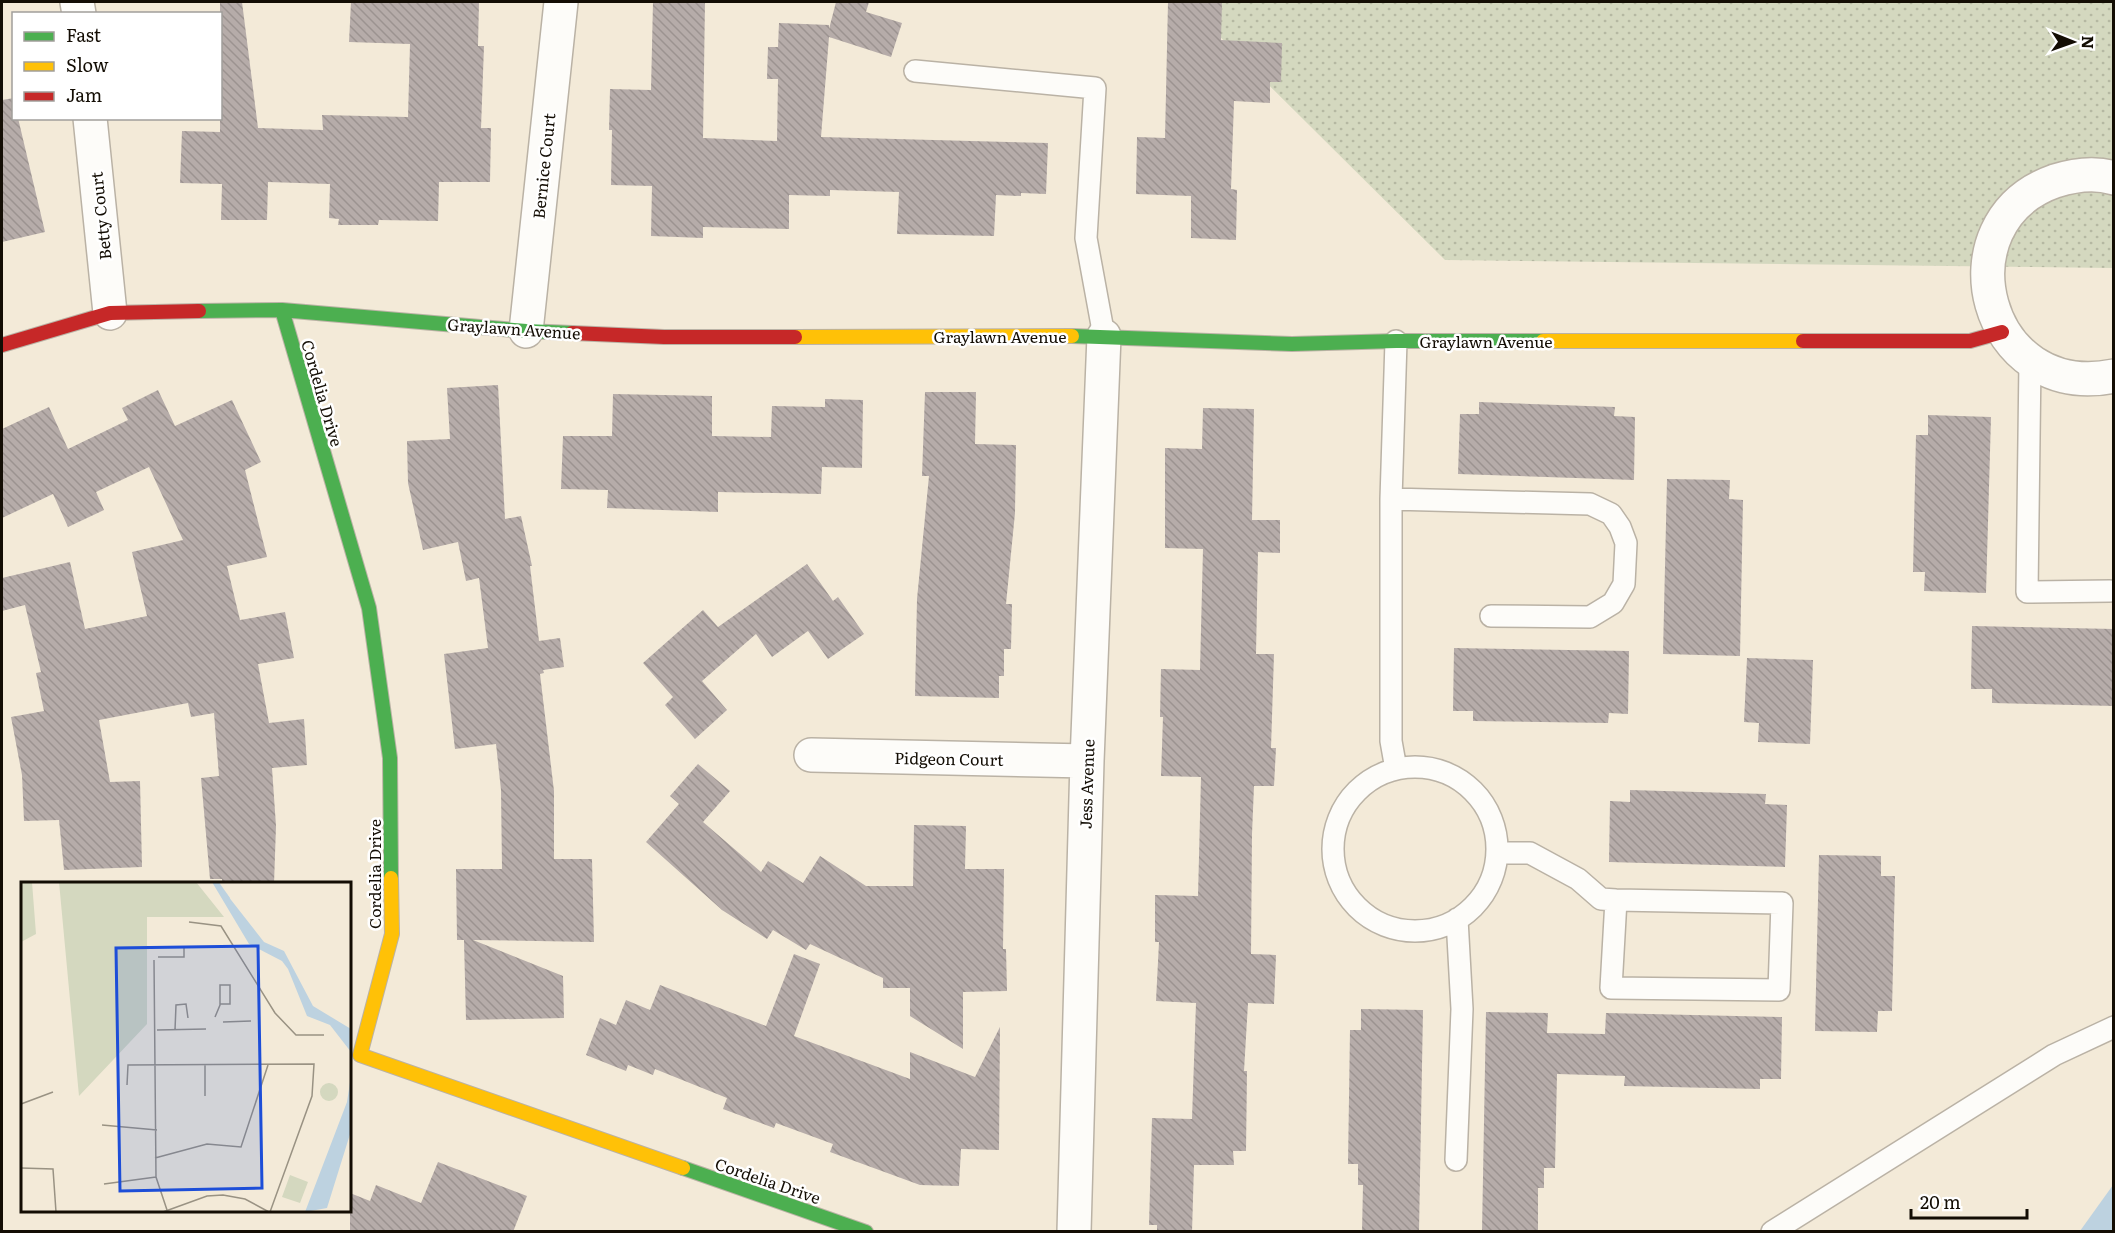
<svg xmlns="http://www.w3.org/2000/svg" width="2115" height="1233" viewBox="0 0 2115 1233" font-family="Literata,serif">
  <style>
    .grass { fill: url(#grass-dots) }
    .water { fill: #bdd2e0 }
    .building { fill: url(#building-back-hatch) }
    .lines { fill: none; stroke-linecap: round; stroke-linejoin: round }
    .lane-casing { stroke: #bab2a5; stroke-width: 24 }
    .street-casing { stroke: #bab2a5; stroke-width: 36 }
    .fast-casing { stroke: #bab2a5; stroke-width: 16 }
    .slow-casing { stroke: #bab2a5; stroke-width: 16 }
    .jam-casing { stroke: #bab2a5; stroke-width: 16 }
    .lane { stroke: #fdfcf9; stroke-width: 21 }
    .street { stroke: #fdfcf9; stroke-width: 33 }
    .fast { stroke: #4caf50; stroke-width: 14 }
    .slow { stroke: #ffc107; stroke-width: 14 }
    .jam { stroke: #c62828; stroke-width: 14 }
    .labels { text-anchor: middle; dominant-baseline: central; stroke-width: 5; stroke-linejoin: round; paint-order: stroke }
    .street-label { font-size: 16px; fill: #130d04; stroke: #fff }
    .inset-river { fill: none; stroke: #bdd2e0; stroke-width: 3 }
    .inset-road { fill: none; stroke: #999283; stroke-width: 1.5 }
    .view { fill: #1d4ed8; fill-opacity: 0.15; stroke: #1d4ed8; stroke-width: 3 }
    .inset-edge { fill: none; stroke: #130d04; stroke-width: 3 }
  </style>
  <defs>
    <pattern id="grass-dots" width="8" height="8" patternUnits="userSpaceOnUse" patternTransform="scale(1.5)"><rect width="8" height="8" fill="#d4d8bf"/><path d="M2 2h.1M6 6h.1" fill="none" stroke="#b5b8a2" stroke-width="1.8" stroke-linecap="round"/></pattern>
    <pattern id="building-back-hatch" width="6" height="6" patternUnits="userSpaceOnUse" patternTransform="scale(1.5)"><rect width="6" height="6" fill="#b6aca9"/><path d="M-1 5l2 2M0 0l6 6M5-1l2 2" fill="none" stroke="#9c9390"/></pattern>
  </defs>
  <rect width="100%" height="100%" fill="#f3ead8"/>
  <path class="grass" d="M1185,2H2113V268L1445,260Z"/>
  <path class="water" d="M2113,1185V1231H2080Z"/>
  <path class="building" d="M220,2H242L258,128L323,130L322,115L408,117L410,44L349,42L351,2H479L478,46H484L481,128H491L490,182H439L438,221L379,220L378,225H338L339,219L329,218L330,184L268,182L267,220H221L222,184L180,183L182,131L220,132Z
    M653,2H705L703,138L777,141L778,79H767L768,47H778L779,23L829,25V29L836,2H869L866,12L902,23L891,57L829,37L821,137L1048,143L1046,194L1021,193V196L996,195L994,236L897,234L899,192L830,190V196L789,195V229L703,227V238L651,236L652,186L611,185L612,130H609L610,89L651,90Z
    M1168,2H1222L1221,40L1282,43L1281,82H1270V103L1234,101L1231,189L1237,190L1236,240L1191,238V196L1136,194L1137,137L1165,138Z
    M14,98V118H18L45,232L2,242V100Z
    M498,385L505,519L521,516L532,566H530L539,641L560,638L564,667L543,670L544,673L540,674L554,791V859H592L594,942L473,940L563,976L564,1018L466,1020L464,940H457L456,869H502L501,790L496,744L455,749L444,654L488,648L479,578L466,581L458,542L423,550L408,483L407,441L450,439L447,388Z
    M158,390L175,426L232,400L261,462L245,470L267,557L227,566L240,620L285,612L294,658L258,664L269,723L304,719L307,765L272,768L276,826L274,884H222V879H210L201,778L219,776L214,713L191,717L188,703L99,720L110,782L140,781L142,867L64,870L59,820L24,821L22,775L11,717L44,711L36,673L41,672L25,605L2,611V578L70,562L85,629L147,616L132,552L183,540L149,467L96,492L104,510L68,527L53,494L2,518V429L49,407L68,449L128,420L122,408Z
    M925,392H976L975,444L1016,445L1015,513L1006,604H1012L1011,649H1004V676H999V698L915,696L917,599L929,476H922Z
    M613,394L712,396V436L771,437L772,406L825,407V399L863,400L862,468L822,467L821,494L718,492V512L607,508L608,490L561,489L563,436H612Z
    M1479,402L1615,407L1614,416L1635,417L1634,480L1458,474L1460,414H1479Z
    M1203,408L1254,409L1252,520H1280V553L1258,552L1256,654H1274L1271,748H1276L1274,786H1254L1252,834L1251,954L1276,955L1274,1004L1248,1003L1244,1071H1247L1246,1151H1233L1234,1165H1194L1192,1232H1157V1225H1149L1152,1118L1192,1119L1196,1003L1156,1001L1159,942H1155V895L1198,896L1201,777L1161,776L1163,717H1160L1161,669L1200,670L1203,549L1165,548V448L1202,449Z
    M1928,415L1991,417L1986,593L1924,591L1925,572H1913L1916,435H1928Z
    M1667,479L1730,480L1729,499L1743,500L1740,656L1663,654Z
    M807,564L833,601L838,597L864,634L828,659L808,631L772,657L756,634L702,681L727,710L695,739L665,705L673,697L643,663L703,610L718,627Z
    M1972,626L2114,629V706L1992,703V689H1971Z
    M1454,648L1629,651L1628,714L1609,713L1608,723L1473,721V711H1453Z
    M1747,658L1813,660L1810,744L1758,742L1759,723L1744,722Z
    M698,764L730,791L703,822L761,872L768,861L803,883L820,856L866,886H913L914,825L966,826L965,869H1004L1003,949H1006L1007,991L963,992V1049L910,1016V988H883V978L810,944L806,950L773,930L767,939L722,910L646,842L679,804L670,796Z
    M1630,790L1766,794L1765,804L1787,805L1785,867L1609,862L1610,801L1630,802Z
    M1819,855L1881,856V876H1895L1892,1011H1878L1877,1032L1815,1031Z
    M794,954L820,964L794,1036L910,1079V1052L975,1077L1000,1027L999,1150L961,1149L959,1186L920,1185L830,1152L833,1144L776,1123L774,1128L723,1109L727,1098L655,1069L653,1075L628,1065L626,1071L586,1055L600,1018L616,1025L626,1000L650,1010L660,985L766,1026Z
    M1361,1009L1423,1010L1419,1232H1362L1363,1185H1358V1164H1348L1350,1030H1361Z
    M1486,1012L1548,1013L1547,1033L1605,1034L1606,1013L1782,1017L1781,1079H1760V1089L1624,1086L1625,1076L1557,1074L1555,1168H1544V1188H1538V1232H1482Z
    M438,1162L527,1196L513,1232H350V1193L370,1201L376,1185L421,1203Z"/>
  <g class="lines">
    <defs>
      <path id="lane" d="M915,71L1095,88L1086,238L1104,336
        M2030,361L2027,592L2110,591
        M1391,499L1590,504L1611,514L1620,527L1626,543L1624,584L1613,603L1590,617L1491,616
        M1333 849a82 82 0 1 1 164 0a82 82 0 1 1-164 0Z
        M1396,769L1391,741V499L1396,341
        M1497,853H1530L1578,879L1601,899L1616,900L1782,903L1779,990L1611,988L1616,900
        M1456,1160L1462,1009L1457,919
        M1772,1232L2054,1055L2114,1027"/>
      <path id="street" d="M77,2L79,14
        M90,118L110,313
        M2114,178C2095,172 2074,175 2055,181C1938,222 1984,403 2114,376
        M526,331L561,2
        M811,755L1087,761
        M1074,1232L1087,761L1104,336"/>
      <path id="fast" d="M282,310L369,608L390,758L391,878
        M199,311L282,310L526,331L572,333
        M1072,336L1292,344L1396,341H1543
        M683,1168L866,1232"/>
      <path id="slow" d="M795,337L1072,336
        M1543,341H1803
        M391,878L392,934L360,1055L683,1168"/>
      <path id="jam" d="M572,333L664,337H795
        M1803,341H1970L2002,332
        M2,345L110,313L199,311"/>
    </defs>
    <use href="#lane" class="lane-casing"/>
    <use href="#street" class="street-casing"/>
    <use href="#fast" class="fast-casing"/>
    <use href="#slow" class="slow-casing"/>
    <use href="#jam" class="jam-casing"/>
    <use href="#lane" class="lane"/>
    <use href="#street" class="street"/>
    <use href="#fast" class="fast"/>
    <use href="#slow" class="slow"/>
    <use href="#jam" class="jam"/>
  </g>
  <g class="labels">
    <g class="street-label">
      <text transform="translate(543 166) rotate(-84)">Bernice Court</text>
      <text transform="translate(100 216) rotate(-96)">Betty Court</text>
      <text transform="translate(514 328) rotate(4)">Graylawn Avenue</text>
      <text x="1000" y="336">Graylawn Avenue</text>
      <text x="1486" y="341">Graylawn Avenue</text>
      <text transform="translate(323 393) rotate(74)">Cordelia Drive</text>
      <text transform="translate(949 758) rotate(1)">Pidgeon Court</text>
      <text transform="translate(1086 784) rotate(-88)">Jess Avenue</text>
      <text transform="translate(374 874) rotate(-90)">Cordelia Drive</text>
      <text transform="translate(768 1180) rotate(19)">Cordelia Drive</text>
    </g>
  </g>
  <g transform="translate(21 882)">
    <rect width="330" height="330" fill="#f3ead8"/>
    <path d="M0,0H11L15,52L0,60ZM38,0H175L203,35H126V142L58,214Z" fill="#d4d8bf"/>
    <path d="M299 210a9 9 0 1 1 18 0a9 9 0 1 1-18 0ZM269,293L287,300L279,321L261,315Z" fill="#d4d8bf"/>
    <path d="M191,0H196L243,60L263,69L292,124L330,147V170L309,143L286,134L267,87L261,79L228,62ZM330,194V249L306,326L284,330L326,220Z" fill="#bdd2e0"/>
    <path class="inset-river" d="M196,0L208,17"/>
    <path class="inset-road" d="M168,40L200,44L254,131L275,153H303M137,75H163V66M133,78L135,295L146,328M194,135L199,123V103H209V122H199M202,140L230,139M136,148L185,147M154,148L155,123L165,122L167,136M106,203L107,183L293,182L291,214L249,330M184,214V182M0,222L32,210M81,243L136,248M134,276L186,262L220,265L247,183M0,286L32,287L35,330M83,302L135,295M142,330L186,314L202,313L224,317L248,330"/>
    <path class="view" d="M237,64L241,306L99,309L95,66Z"/>
    <rect width="330" height="330" class="inset-edge"/>
  </g>
  <rect width="2115" height="1233" fill="none" stroke="#130d04" stroke-width="6"/>
  <rect x="12" y="12" width="210" height="108" fill="#ffffff" stroke="#a19e9b" stroke-width="1.5"/>
  <rect x="24" y="32" width="30" height="9" fill="#4caf50" stroke="#a19e9b" stroke-width="1.5"/>
  <text x="66" y="42" font-size="18" fill="#130d04">Fast</text>
  <rect x="24" y="62" width="30" height="9" fill="#ffc107" stroke="#a19e9b" stroke-width="1.5"/>
  <text x="66" y="72" font-size="18" fill="#130d04">Slow</text>
  <rect x="24" y="92" width="30" height="9" fill="#c62828" stroke="#a19e9b" stroke-width="1.5"/>
  <text x="66" y="102" font-size="18" fill="#130d04">Jam</text>
  <g transform="translate(2073 42) rotate(91)" stroke="#ffffff" stroke-width="4.5" paint-order="stroke">
  <path d="M0-4.5L10 22L0 15L-10 22Z" fill="#130d04"/>
  <text y="-9" font-size="16" font-weight="bold" text-anchor="middle" fill="#130d04">N</text>
  </g>
  <path d="M1911 1209v9h116v-9" fill="none" stroke="#130d04" stroke-width="3"/>
  <text x="1920" y="1209" font-size="18" fill="#130d04" stroke="#ffffff" stroke-width="4.5" paint-order="stroke">20 m</text>
</svg>
